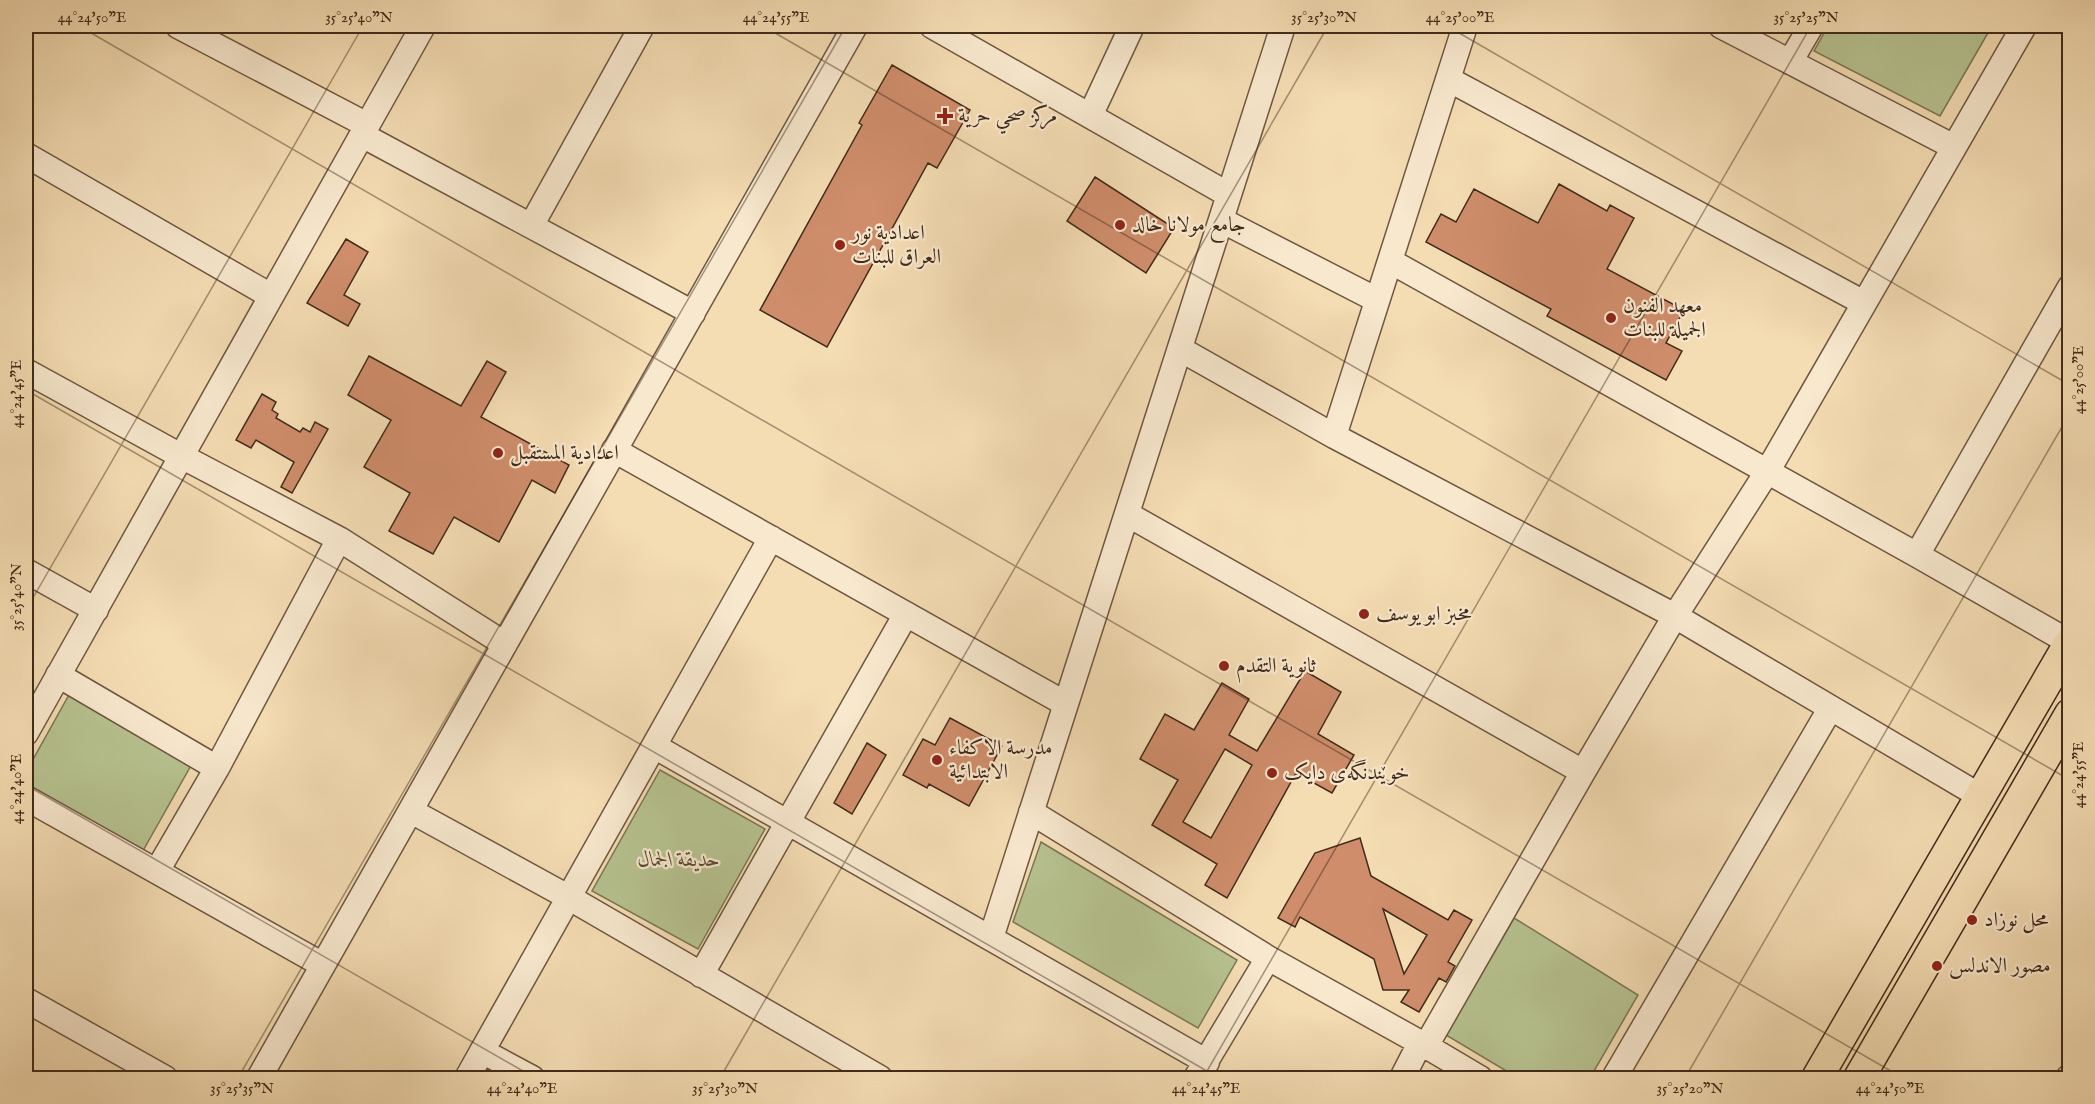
<svg xmlns="http://www.w3.org/2000/svg" width="2095" height="1104" viewBox="0 0 2095 1104" font-family="'IM FELL English',Amiri,serif">
  <style>
    .green { fill: #b6c290; stroke: #7c7655; stroke-width: 1.5 }
    .building { fill: #cf8d6b; stroke: #412b1a; stroke-width: 1.5; fill-rule: evenodd }
    .lines { fill: none; stroke-linecap: round; stroke-linejoin: round }
    .minor-casing { stroke: #6e5740; stroke-width: 27 }
    .major-casing { stroke: #412b1a; stroke-width: 33 }
    .minor { stroke: #f8e8ce; stroke-width: 24 }
    .major { stroke: #f4dcb3; stroke-width: 30 }
    .ticks { fill: none; stroke: #412b1a; stroke-width: 1.5; stroke-opacity: 0.45 }
    .poi-dot { fill: #8f2418; stroke: #f8e8ce; stroke-width: 2 }
    .labels { text-anchor: middle; dominant-baseline: central; stroke-width: 4.5; stroke-linejoin: round; paint-order: stroke }
    .poi-label { font-size: 21px; fill: #412b1a; stroke: #f8e8ce; text-anchor: start }
    .park-label { font-size: 21px; font-style: italic; fill: #584932; stroke: #f8e8ce }
    .neatline { fill: none; stroke: #412b1a; stroke-width: 2 }
    .ticks-label { font-size: 15px; text-anchor: middle; fill: #412b1a }
  </style>
  <rect width="100%" height="100%" fill="#f4dcb3"/>
  <filter id="stains"><feTurbulence type="fractalNoise" baseFrequency=".00333" numOctaves="4"/><feColorMatrix values="0 0 0 0 .2 0 0 0 0 .09 0 0 0 0 .02 0 0 0 .5 -.17"/></filter>
  <radialGradient id="worn" r=".72"><stop offset=".6" stop-color="#630" stop-opacity="0"/><stop offset="1" stop-color="#630" stop-opacity=".3"/></radialGradient>
  <path class="green" d="M1828,26H1992L1940,116L1814,51Z
    M70,693L193,762L140,856L26,790V772Z
    M660,770L765,829L698,949L592,891Z
    M1041,842L1237,960L1198,1028L1013,922Z
    M1514,918L1638,995L1590,1078H1518L1446,1035Z"/>
  <path class="building" d="M892,65L970,110L937,168L928,163L827,347L760,310L862,125L859,123Z
    M1095,177L1174,228L1146,273L1067,221Z
    M1559,184L1607,211L1610,205L1634,218L1607,269L1684,310L1666,343L1682,351L1666,380L1547,316L1551,309L1426,242L1441,214L1456,222L1474,189L1538,223Z
    M346,239L368,252L344,295L360,304L348,326L307,303Z
    M369,356L461,406L487,361L506,372L481,417L569,465L555,493L532,480L499,542L454,517L433,554L389,531L410,493L364,467L391,420L348,395Z
    M262,394L276,402L272,410L278,414L276,418L300,432L303,428L310,432L315,422L328,429L292,493L281,487L294,462L256,440L251,448L236,440Z
    M1305,671L1341,692L1318,734L1354,755L1332,793L1296,773L1227,898L1205,885L1217,864L1152,825L1178,780L1140,759L1165,714L1194,730L1222,683L1249,699L1229,735L1257,751ZM1225,749L1252,765L1211,838L1183,822Z
    M950,718L1002,746L969,806L929,784L927,788L903,775L923,739L935,745Z
    M867,743L886,755L852,814L834,803Z
    M1360,838L1371,876L1448,920L1454,910L1472,920L1448,962L1455,966L1446,982L1439,978L1419,1012L1401,1002L1409,990H1383L1374,959L1300,917L1295,927L1278,918L1315,853ZM1383,909L1427,935L1404,974Z"/>
  <g class="lines">
    <defs>
      <path id="minor" d="M178,26L367,125
        M932,26L1229,195
        M1721,26L1954,147
        M1790,62L1811,26
        M1448,79L1864,303
        M1090,116L1132,26
        M362,135L693,313
        M26,155L271,296
        M1221,220L1377,300
        M531,226L642,26
        M1390,261L1917,555L2069,642
        M1180,349L1334,436L1675,616L1980,796
        M26,371L181,456L339,539L505,644
        M1334,436L1465,26
        M614,450L1066,704
        M1127,514L1583,772
        M1917,555L2070,287
        M26,571L96,610
        M58,675L217,768
        M26,733L423,26
        M654,746L1207,1062
        M26,798L323,965
        M411,811L568,897L880,1078
        M1031,812L1268,958L1426,1046L1480,1078
        M157,871L217,768L339,539
        M991,938L1283,26
        M701,975L906,614
        M26,1000L165,1078
        M1426,1046L1583,772L1675,616L1767,472L2024,26
        M482,1051L532,1078
        M259,1078L855,26
        M467,1078L771,538
        M1196,1078L1268,958
        M1402,1078L1420,1043
        M1614,1078L1830,709
        M2068,1078L2070,1076"/>
      <path id="major" d="M1817,1078L2070,642
        M1859,1078L2070,714"/>
    </defs>
    <use href="#minor" class="minor-casing"/>
    <use href="#major" class="major-casing"/>
    <use href="#minor" class="minor"/>
    <use href="#major" class="major"/>
  </g>
  <path class="ticks" d="M79,26L1903,1078M763,26L2070,780M1447,26L2070,385M26,390L1219,1078M26,610L363,26M26,785L535,1078M238,1078L846,26M720,1078L1328,26M1203,1078L1811,26M1685,1078L2070,413"/>
  <g class="poi-dot">
    <path d="M942 107h6v6h6v6h-6v6h-6v-6h-6v-6h6z"/>
    <circle cx="1120" cy="225" r="6"/>
    <circle cx="840" cy="245" r="6"/>
    <circle cx="1611" cy="318" r="6"/>
    <circle cx="498" cy="453" r="6"/>
    <circle cx="1364" cy="614" r="6"/>
    <circle cx="1224" cy="666" r="6"/>
    <circle cx="937" cy="760" r="6"/>
    <circle cx="1272" cy="773" r="6"/>
    <circle cx="1972" cy="920" r="6"/>
    <circle cx="1937" cy="966" r="6"/>
  </g>
  <g class="labels">
    <g class="poi-label">
      <text x="958" y="116">مركز صحي حرية</text>
      <text x="1132" y="225">جامع مولانا خالد</text>
      <text x="852" y="233">اعدادية نور<tspan x="852" dy="24">العراق للبنات</tspan></text>
      <text x="1623" y="306">معهد الفنون<tspan x="1623" dy="24">الجميلة للبنات</tspan></text>
      <text x="510" y="453">اعدادية المستقبل</text>
      <text x="1376" y="614">مخبز ابو يوسف</text>
      <text x="1236" y="666">ثانوية التقدم</text>
      <text x="949" y="748">مدرسة الاكفاء<tspan x="949" dy="24">الابتدائية</tspan></text>
      <text x="1284" y="773">خوێندنگەی دایک</text>
      <text x="1984" y="920">محل نوزاد</text>
      <text x="1949" y="966">مصور الاندلس</text>
    </g>
    <g class="park-label">
      <text x="679" y="860">حديقة الجمال</text>
    </g>
  </g>
  <rect width="2095" height="1104" fill="none" stroke="#f4dcb3" stroke-width="66"/>
  <rect x="33" y="33" width="2029" height="1038" class="neatline"/>
  <g class="ticks-label">
    <text x="92" y="22">44°24'50"E</text>
    <text x="359" y="22">35°25'40"N</text>
    <text x="776" y="22">44°24'55"E</text>
    <text x="1324" y="22">35°25'30"N</text>
    <text x="1460" y="22">44°25'00"E</text>
    <text x="1806" y="22">35°25'25"N</text>
    <text transform="translate(2078 380) rotate(-90)" y="5">44°25'00"E</text>
    <text transform="translate(16 394) rotate(-90)" y="5">44°24'45"E</text>
    <text transform="translate(16 597) rotate(-90)" y="5">35°25'40"N</text>
    <text transform="translate(2078 775) rotate(-90)" y="5">44°24'55"E</text>
    <text transform="translate(16 789) rotate(-90)" y="5">44°24'40"E</text>
    <text x="242" y="1093">35°25'35"N</text>
    <text x="522" y="1093">44°24'40"E</text>
    <text x="725" y="1093">35°25'30"N</text>
    <text x="1206" y="1093">44°24'45"E</text>
    <text x="1690" y="1093">35°25'20"N</text>
    <text x="1890" y="1093">44°24'50"E</text>
  </g>
  <rect width="100%" height="100%" filter="url(#stains)"/>
  <rect width="100%" height="100%" fill="url(#worn)"/>
</svg>
